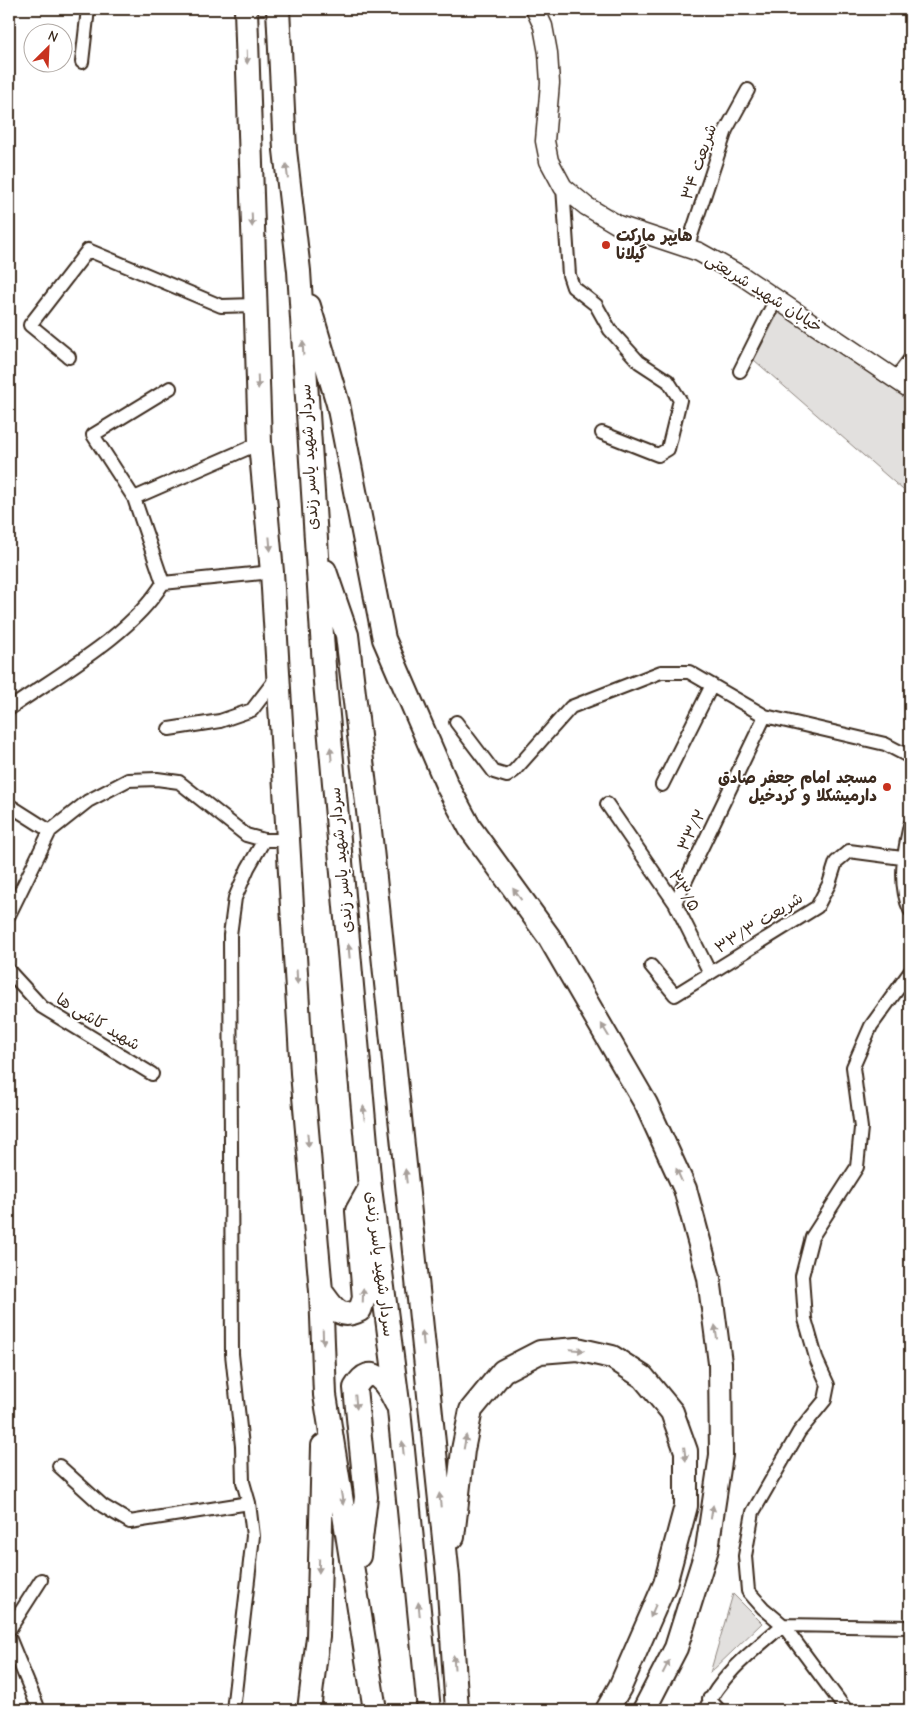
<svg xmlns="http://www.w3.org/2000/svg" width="919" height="1719" viewBox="0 0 919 1719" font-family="'Comic Neue','Playpen Sans Arabic',sans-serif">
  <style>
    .green { fill: #e2e0de; stroke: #8e857e }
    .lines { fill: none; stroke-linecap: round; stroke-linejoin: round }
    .street-casing { stroke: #3b2a1e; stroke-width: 16 }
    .secondary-casing { stroke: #3b2a1e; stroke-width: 21 }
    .highway-casing { stroke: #3b2a1e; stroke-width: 26 }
    .street { stroke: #fff; stroke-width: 12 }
    .secondary { stroke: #fff; stroke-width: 18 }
    .highway { stroke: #fff; stroke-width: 22 }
    .oneway { fill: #a79f9a }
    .poi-dot { fill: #c8321e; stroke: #fff; stroke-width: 2 }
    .labels { text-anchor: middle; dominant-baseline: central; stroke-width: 4; stroke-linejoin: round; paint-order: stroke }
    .street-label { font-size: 16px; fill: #3b2a1e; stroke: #fff }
    .poi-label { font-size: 16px; font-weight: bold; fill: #3b2a1e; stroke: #fff; text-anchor: start }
  </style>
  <rect width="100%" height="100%" fill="#fff"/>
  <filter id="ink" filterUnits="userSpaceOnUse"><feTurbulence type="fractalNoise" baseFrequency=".02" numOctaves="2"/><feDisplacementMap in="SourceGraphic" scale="10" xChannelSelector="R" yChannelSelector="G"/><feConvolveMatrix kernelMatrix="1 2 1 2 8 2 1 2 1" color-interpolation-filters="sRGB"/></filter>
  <g filter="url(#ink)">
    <path class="green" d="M781,308L910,396V496L754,360Z
      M733,1594L762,1623L710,1673Z"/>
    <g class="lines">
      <defs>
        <path id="street" d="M82,62L88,9
          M563,187L569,275L573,287L596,305L610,330L639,362L668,381L680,400L668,449L658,455L602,433
          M687,248L726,130L748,90
          M69,357L30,325L88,250L221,306L255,305
          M740,371L776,299
          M895,379L910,359
          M170,388L93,435L134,498L260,443
          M134,498L163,583
          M9,709C60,673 130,636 163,583L272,572
          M456,722L494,772L507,776L514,771L571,707L661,672H689L765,716L885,744L910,757
          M169,729L220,721L252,710L278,676
          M662,785L712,685
          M607,804L675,903L710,973
          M9,805L50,831
          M910,825C904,852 898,884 910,910
          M675,903L765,716
          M9,915L50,831L88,801L128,780L157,779L179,782L246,835L264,840H277L288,845
          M651,966L675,995L817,907L829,884L836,862L849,851L902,858
          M9,971L42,1007L152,1074
          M59,1466L103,1506L130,1522L249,1503
          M783,1625L910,1627
          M9,1630L41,1580
          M9,1637L37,1705L36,1710
          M709,1699L719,1710
          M233,1710L253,1536L249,1503L243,1482L242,1446L232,1354L230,935L235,898L248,868L264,840
          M705,1710C720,1675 755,1649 783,1625
          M846,1710L783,1625L763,1608L748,1591L745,1556L753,1512L799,1432L825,1400L828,1385L817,1361L805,1319L802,1276L812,1237L857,1167L861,1128L853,1067L871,1026L910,972"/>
        <path id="secondary" d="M535,9L543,26L548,53L550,83L545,141L549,161L563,187L586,206L618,225L699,252L742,276L910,389"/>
        <path id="highway" d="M246,9L260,443L272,572L302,1073L321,1291L325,1395L375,1710
          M278,9L285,150L299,271L325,682L370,1188L399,1410L429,1710
          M309,306L338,404L384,639L447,785L470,828L549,937L646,1104L685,1189L709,1278L720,1363L721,1455L707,1549L676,1648L644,1710
          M325,571L347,635L368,811L448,1577L457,1710
          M321,1291C333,1307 339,1321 360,1310L364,1298L357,1211L370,1188
          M453,1537L463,1450L471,1410L503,1371L540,1352L577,1349L612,1357L643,1377L672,1412L686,1451V1506L665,1584L620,1687L607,1710
          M359,1556L366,1497L355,1388C372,1358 388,1386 396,1403
          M309,1710L318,1637L323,1446"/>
      </defs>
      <use href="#street" class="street-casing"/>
      <use href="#secondary" class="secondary-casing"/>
      <use href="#highway" class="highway-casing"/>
      <use href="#street" class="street"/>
      <use href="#secondary" class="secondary"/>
      <use href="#highway" class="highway"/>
    </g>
    <defs><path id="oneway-solid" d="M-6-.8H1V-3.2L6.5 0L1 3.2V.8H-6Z" transform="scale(1.25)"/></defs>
    <g class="oneway">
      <use href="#oneway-solid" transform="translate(247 57) rotate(88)"/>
      <use href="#oneway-solid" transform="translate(287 171) rotate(-97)"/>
      <use href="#oneway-solid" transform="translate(252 220) rotate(88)"/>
      <use href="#oneway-solid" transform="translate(303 348) rotate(-93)"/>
      <use href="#oneway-solid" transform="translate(258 382) rotate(88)"/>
      <use href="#oneway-solid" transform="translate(270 544) rotate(85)"/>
      <use href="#oneway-solid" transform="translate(331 754) rotate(-95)"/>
      <use href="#oneway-solid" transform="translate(517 894) rotate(-126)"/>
      <use href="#oneway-solid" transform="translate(349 951) rotate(-95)"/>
      <use href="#oneway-solid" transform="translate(297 977) rotate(87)"/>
      <use href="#oneway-solid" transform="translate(605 1030) rotate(-121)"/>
      <use href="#oneway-solid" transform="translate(364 1113) rotate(-95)"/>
      <use href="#oneway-solid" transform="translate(308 1140) rotate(85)"/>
      <use href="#oneway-solid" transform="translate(679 1175) rotate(-114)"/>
      <use href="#oneway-solid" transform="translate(406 1176) rotate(-96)"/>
      <use href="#oneway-solid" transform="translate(363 1295) rotate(-88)"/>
      <use href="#oneway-solid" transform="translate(716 1332) rotate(-98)"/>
      <use href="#oneway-solid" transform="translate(323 1337) rotate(88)"/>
      <use href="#oneway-solid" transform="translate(423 1338) rotate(-96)"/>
      <use href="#oneway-solid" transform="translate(577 1350) rotate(5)"/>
      <use href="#oneway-solid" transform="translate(356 1402) rotate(84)"/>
      <use href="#oneway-solid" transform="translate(465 1442) rotate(-80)"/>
      <use href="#oneway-solid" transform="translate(403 1448) rotate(-96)"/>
      <use href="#oneway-solid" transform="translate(685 1454) rotate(83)"/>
      <use href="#oneway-solid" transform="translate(342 1498) rotate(81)"/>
      <use href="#oneway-solid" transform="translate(440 1500) rotate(-96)"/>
      <use href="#oneway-solid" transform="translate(712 1512) rotate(-81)"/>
      <use href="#oneway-solid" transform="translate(319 1566) rotate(91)"/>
      <use href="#oneway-solid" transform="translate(419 1609) rotate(-96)"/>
      <use href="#oneway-solid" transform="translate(653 1611) rotate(113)"/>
      <use href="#oneway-solid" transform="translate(454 1662) rotate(-94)"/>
      <use href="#oneway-solid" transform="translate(666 1667) rotate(-63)"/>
    </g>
  </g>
  <g class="poi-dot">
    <circle cx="606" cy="245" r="5"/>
    <circle cx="887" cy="787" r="5"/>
  </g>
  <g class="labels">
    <g class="street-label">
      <text transform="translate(699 162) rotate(-71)">شریعت ۳۴</text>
      <text transform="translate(764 293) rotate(32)">خیابان شهید شریعتی</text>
      <text transform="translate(309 457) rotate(-93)">سردار شهید یاسر زندی</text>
      <text transform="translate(692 830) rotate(-64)">۳۳/۲</text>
      <text transform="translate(341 860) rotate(-95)">سردار شهید یاسر زندی</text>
      <text transform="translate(684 891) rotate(59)">۳۳/۵</text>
      <text transform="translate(759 923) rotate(-32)">شریعت ۳۳/۳</text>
      <text transform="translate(98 1022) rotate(31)">شهید کاشی ها</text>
      <text transform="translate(380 1264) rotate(83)">سردار شهید یاسر زندی</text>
    </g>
    <g class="poi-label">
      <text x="616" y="236">هایپر مارکت<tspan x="616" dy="18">گیلانا</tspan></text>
      <text x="877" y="778" text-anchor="end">مسجد امام جعفر صادق<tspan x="877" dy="18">دارمیشکلا و کردخیل</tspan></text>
    </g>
  </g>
  <rect width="919" height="1719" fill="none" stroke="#fff" stroke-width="30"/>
  <rect x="15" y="15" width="889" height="1689" fill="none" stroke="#3b2a1e" stroke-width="2" filter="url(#ink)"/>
  <g transform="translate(48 48) rotate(24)"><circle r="24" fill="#ffffff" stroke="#b1aaa5"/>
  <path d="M0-4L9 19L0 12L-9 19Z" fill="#c8321e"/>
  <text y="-8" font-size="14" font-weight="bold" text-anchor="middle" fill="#3b2a1e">N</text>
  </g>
</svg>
